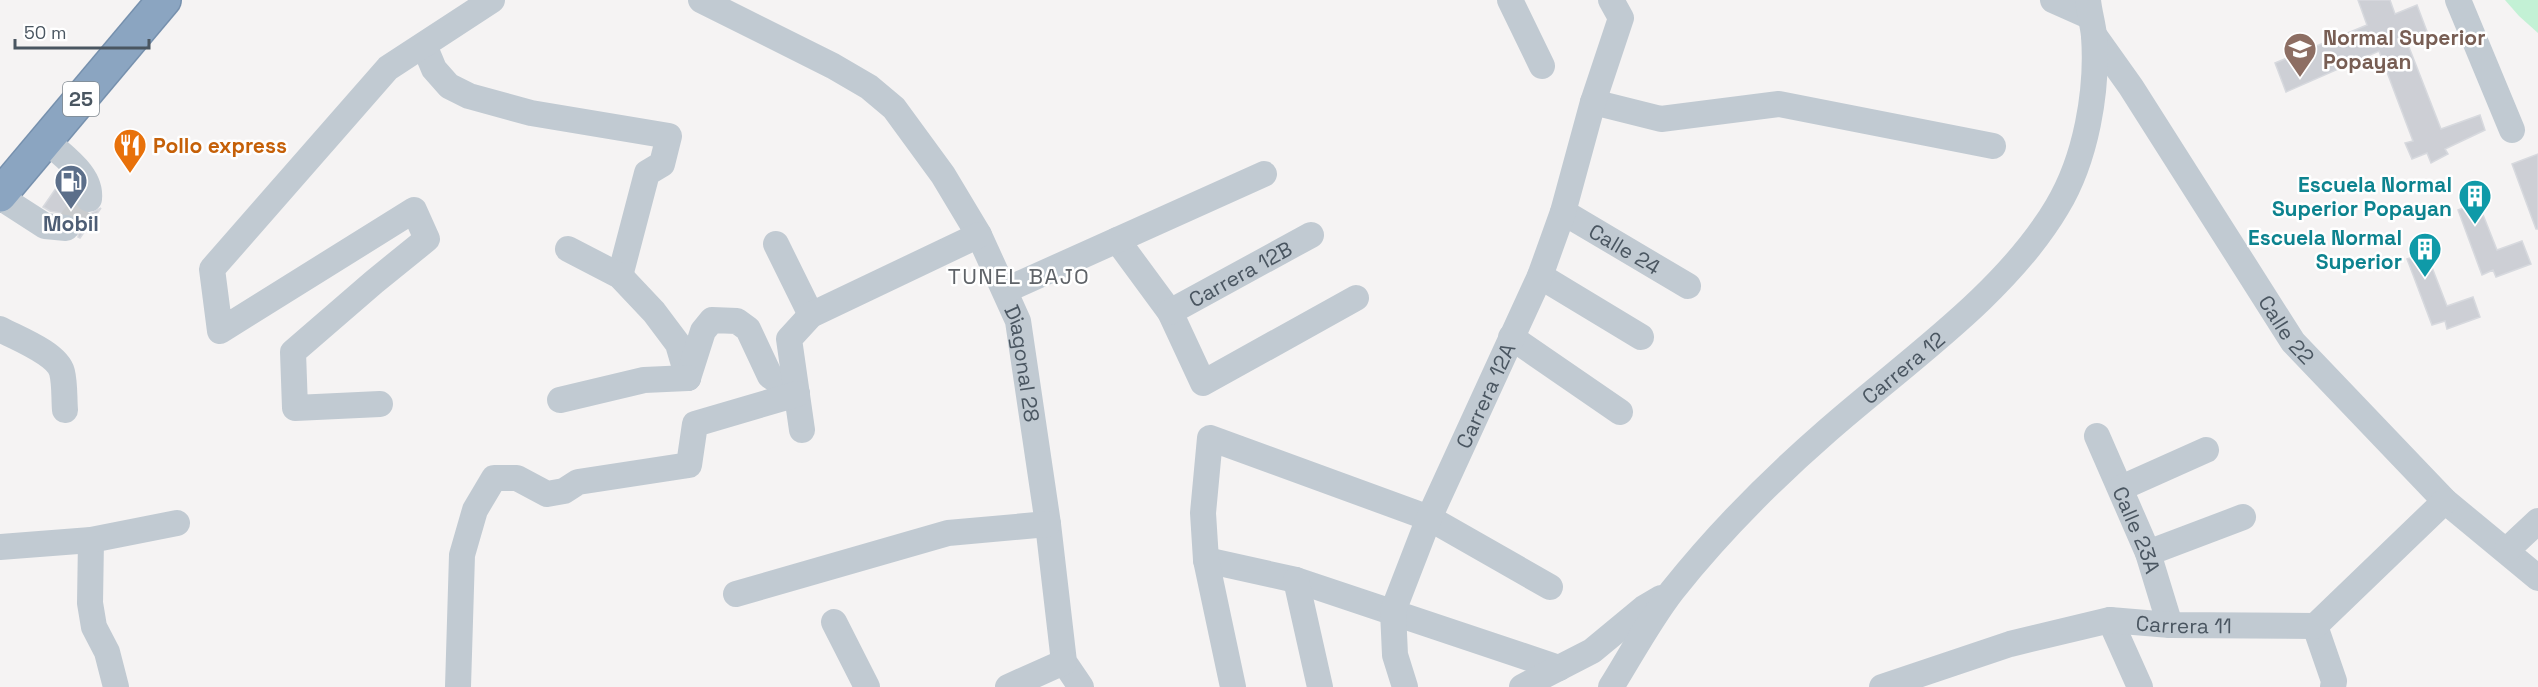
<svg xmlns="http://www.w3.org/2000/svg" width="2538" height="687" viewBox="0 0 2538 687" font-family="'Space Grotesk',sans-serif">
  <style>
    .green { fill: #c3f1d5 }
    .building { fill: #cdcfd5; stroke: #d7d9de; stroke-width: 1.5 }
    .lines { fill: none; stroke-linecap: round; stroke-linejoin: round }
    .minor-tunnel { stroke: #caccce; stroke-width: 26; stroke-dasharray: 26 13; stroke-linecap: butt }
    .highway-casing { stroke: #7690ad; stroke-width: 36 }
    .minor { stroke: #c1cad2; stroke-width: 26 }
    .highway { stroke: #8ba5c1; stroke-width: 33 }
    .labels { text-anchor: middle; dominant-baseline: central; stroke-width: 5; stroke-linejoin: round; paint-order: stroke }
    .shield { fill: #fff; stroke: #808990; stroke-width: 1.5 }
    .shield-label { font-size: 20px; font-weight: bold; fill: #4a5661 }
    .education-label { font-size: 21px; font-weight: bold; fill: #785e54; stroke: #fff; text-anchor: start }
    .food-label { font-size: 21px; font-weight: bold; fill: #c56008; stroke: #fff; text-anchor: start }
    .culture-label { font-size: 21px; font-weight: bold; fill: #0d838f; stroke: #fff; text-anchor: end }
    .service-label { font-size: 21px; font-weight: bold; fill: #4e5e75; stroke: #fff }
    .street-label { font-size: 21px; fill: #4a5661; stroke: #fff }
    .neighbourhood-label { font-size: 22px; letter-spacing: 1.5px; fill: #5f6368; stroke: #fff }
  </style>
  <rect width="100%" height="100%" fill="#f5f3f3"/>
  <path class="green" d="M2505,0H2538V33L2519,16Z"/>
  <path class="building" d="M2358,0H2390L2395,14L2417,5L2428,34L2407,42L2441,129L2480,115L2485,130L2445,149L2448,154L2431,163L2427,153L2412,159L2405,143L2413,141L2379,51L2286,92L2275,63L2367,25Z
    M2538,154V229H2536L2512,164Z
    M61,181L72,188L76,206L81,212L90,214L101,208L80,238L78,237L80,222L75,216L50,211L43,207Z
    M2478,202L2497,250L2522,241L2531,264L2496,277L2493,270L2482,275L2458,210Z
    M2426,252L2447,306L2473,297L2480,317L2447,329L2445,321L2432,325L2407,259Z"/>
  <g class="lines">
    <path class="minor-tunnel" d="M66,228L89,199"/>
    <defs>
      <path id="highway" d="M0,195L164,0"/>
    </defs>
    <use href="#highway" class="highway-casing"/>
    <g class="minor">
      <path id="s1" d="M701,0L833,66L869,87L894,108L943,175L979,235L1018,321L1048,524L1064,662L1081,687"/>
      <path d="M1510,0L1542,66"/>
      <path d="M2053,0L2089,16"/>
      <path d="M2458,0L2512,130"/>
      <path id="s2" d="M2094,35L2131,87L2293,342L2445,501L2538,578"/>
      <path d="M424,45L434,69L449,86L469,96L531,113L669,136L662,164L647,173L620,276"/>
      <path d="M1593,102L1661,119L1779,104L1993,146"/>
      <path d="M46,140C62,156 92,174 89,199"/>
      <path d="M0,197L45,226L66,228"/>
      <path id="s3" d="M1563,212L1688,286"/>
      <path d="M1117,240L1170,312L1203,383L1356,298"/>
      <path d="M776,244L811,315"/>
      <path d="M568,249L620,276L654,312L678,344L688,378"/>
      <path d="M1540,276L1641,337"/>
      <path d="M1006,290L1264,174"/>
      <path id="s4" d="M1170,312L1311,235"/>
      <path d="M0,329C16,338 57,353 62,372C65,384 64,398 65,410"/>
      <path d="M1511,337L1620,412"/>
      <path d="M688,378L703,331L712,320L737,321L748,329L770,376L797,394"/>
      <path d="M560,400L644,380L688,378"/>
      <path d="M380,404L295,408L293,352L374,282L427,239L414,210L220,331L212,269L388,68L492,0"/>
      <path d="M802,430L789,339L811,315L979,235"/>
      <path id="s5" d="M2097,436L2148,553L2170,625"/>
      <path d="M2121,488L2206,450"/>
      <path d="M91,540L90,603L94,627L107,652L116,687"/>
      <path d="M0,547L91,540L177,523"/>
      <path d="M2507,550L2538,521"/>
      <path d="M2148,553L2243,517"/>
      <path d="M1206,560L1296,580L1559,668"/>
      <path d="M1296,580L1320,687"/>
      <path d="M736,594L948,533L1048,524"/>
      <path d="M2110,620L2140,687"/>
      <path d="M834,622L867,687"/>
      <path d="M2315,626L2334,681L2333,687"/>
      <path d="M458,687L462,555L475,510L494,478H517L547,494L564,491L578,482L689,465L695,424L797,394"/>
      <path d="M1008,687L1064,662"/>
      <path d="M1233,687L1206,560L1203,513L1210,438L1429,518L1550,587"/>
      <path id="s6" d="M1405,687L1395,655L1393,611L1429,518L1540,276L1563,212L1593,102L1621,18L1611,0"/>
      <path d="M1522,687L1592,651L1644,608L1661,598"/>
      <path id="s7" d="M1611,687C1631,655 1649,621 1672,591C1718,533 1772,479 1827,431C1903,364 2005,295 2057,207C2086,159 2098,91 2094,36C2093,24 2089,12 2088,0"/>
      <path id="s8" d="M1882,687L2010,644L2110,620L2170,625L2315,626L2445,501"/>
    </g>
    <use href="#highway" class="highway"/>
  </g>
  <defs>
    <symbol id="school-pin" viewBox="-11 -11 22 30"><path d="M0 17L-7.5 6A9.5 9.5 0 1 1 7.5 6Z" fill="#8d6e63" stroke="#fff"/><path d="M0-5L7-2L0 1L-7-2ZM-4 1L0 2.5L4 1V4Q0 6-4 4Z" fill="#fff"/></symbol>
    <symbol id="restaurant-pin" viewBox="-11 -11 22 30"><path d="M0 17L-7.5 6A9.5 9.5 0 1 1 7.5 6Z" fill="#e8710a" stroke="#fff"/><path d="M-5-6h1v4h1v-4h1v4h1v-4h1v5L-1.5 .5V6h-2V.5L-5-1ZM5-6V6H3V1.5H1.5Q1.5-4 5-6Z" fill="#fff"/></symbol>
    <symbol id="fuel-pin" viewBox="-11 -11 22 30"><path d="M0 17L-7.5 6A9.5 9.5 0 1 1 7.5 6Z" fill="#5c6f8a" stroke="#fff"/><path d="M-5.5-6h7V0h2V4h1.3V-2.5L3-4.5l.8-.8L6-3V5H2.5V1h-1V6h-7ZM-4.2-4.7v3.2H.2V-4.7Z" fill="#fff"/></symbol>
    <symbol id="building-pin" viewBox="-11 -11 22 30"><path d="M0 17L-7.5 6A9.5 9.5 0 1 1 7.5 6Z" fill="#0f9aa8" stroke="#fff"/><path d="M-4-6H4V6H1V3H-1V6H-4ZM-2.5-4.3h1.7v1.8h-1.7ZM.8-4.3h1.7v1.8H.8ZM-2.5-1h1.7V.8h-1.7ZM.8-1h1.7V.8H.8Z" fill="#fff"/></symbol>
  </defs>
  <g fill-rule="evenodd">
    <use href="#school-pin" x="2281" y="30" width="38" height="52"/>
    <use href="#restaurant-pin" x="111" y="126" width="38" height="52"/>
    <use href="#fuel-pin" x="52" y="162" width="38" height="52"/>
    <use href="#building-pin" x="2456" y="177" width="38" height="52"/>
    <use href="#building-pin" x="2406" y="230" width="38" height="52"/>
  </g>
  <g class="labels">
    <rect class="shield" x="63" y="82" width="36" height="34" rx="4.5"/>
    <g class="shield-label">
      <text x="81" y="99">25</text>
    </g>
    <g class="education-label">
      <text x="2323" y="37">Normal Superior<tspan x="2323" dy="24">Popayan</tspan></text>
    </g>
    <g class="food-label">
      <text x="153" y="145">Pollo express</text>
    </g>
    <g class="culture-label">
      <text x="2452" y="184">Escuela Normal<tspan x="2452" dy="24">Superior Popayan</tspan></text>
      <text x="2402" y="237">Escuela Normal<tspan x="2402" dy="24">Superior</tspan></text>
    </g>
    <g class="service-label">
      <text x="71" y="223">Mobil</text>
    </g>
    <g class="street-label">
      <text stroke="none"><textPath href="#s3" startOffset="72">Calle 24</textPath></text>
      <text stroke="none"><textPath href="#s4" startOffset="80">Carrera 12B</textPath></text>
      <text stroke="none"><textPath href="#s2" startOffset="352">Calle 22</textPath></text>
      <text stroke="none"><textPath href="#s1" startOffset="512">Diagonal 28</textPath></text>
      <text stroke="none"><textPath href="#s7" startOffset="436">Carrera 12</textPath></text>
      <text stroke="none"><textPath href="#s6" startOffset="312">Carrera 12A</textPath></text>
      <text stroke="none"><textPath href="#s5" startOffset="102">Calle 23A</textPath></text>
      <text stroke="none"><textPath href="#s8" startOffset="312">Carrera 11</textPath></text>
    </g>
    <g class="neighbourhood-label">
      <text x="1019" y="276">TUNEL BAJO</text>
    </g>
  </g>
  <path d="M15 39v9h134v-9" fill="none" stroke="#4a5661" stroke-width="3"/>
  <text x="24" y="39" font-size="18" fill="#4a5661" stroke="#ffffff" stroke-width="4.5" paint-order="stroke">50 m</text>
</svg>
